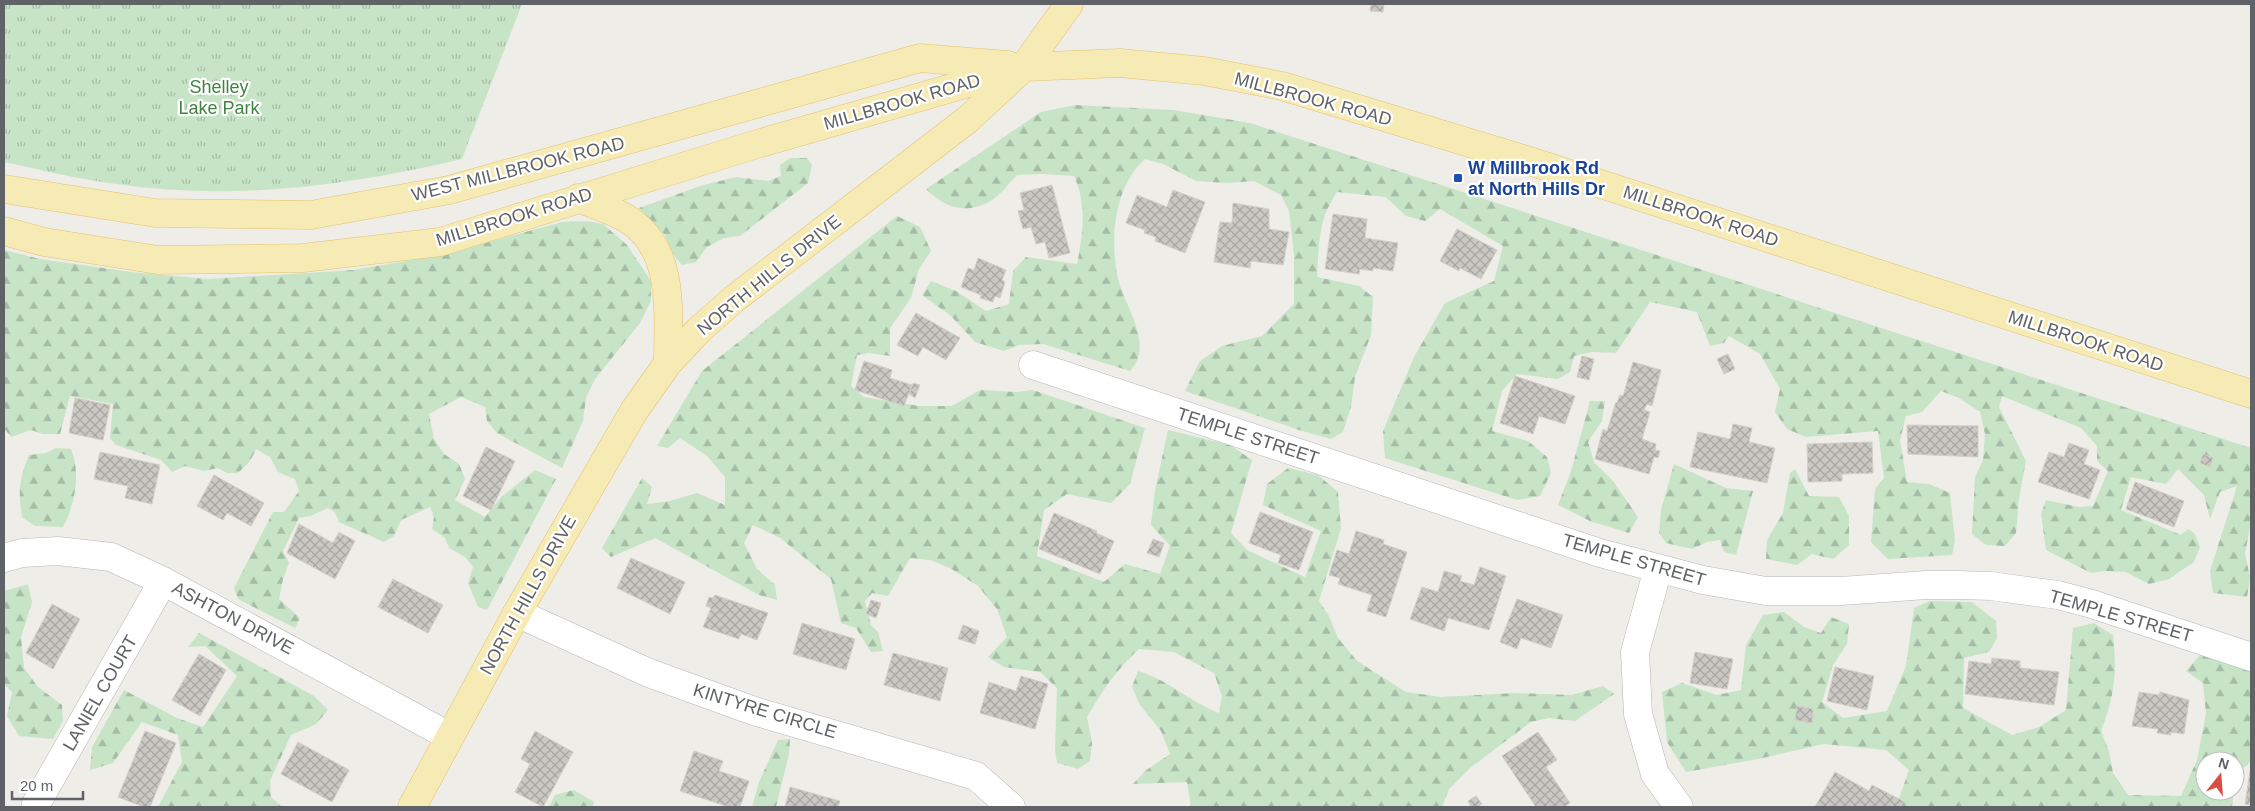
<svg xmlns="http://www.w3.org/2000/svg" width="2255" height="811" viewBox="0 0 2255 811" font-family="Helvetica,sans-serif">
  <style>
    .forest { fill: url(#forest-firs) }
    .park { fill: url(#park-tufts) }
    .building { fill: url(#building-cross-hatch); stroke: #d3cfc6 }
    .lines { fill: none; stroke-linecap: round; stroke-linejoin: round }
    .minor-casing { stroke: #b4b7ba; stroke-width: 29 }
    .major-casing { stroke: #e4c16c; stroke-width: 29 }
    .minor { stroke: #fff; stroke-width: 28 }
    .major { stroke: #f7ebb5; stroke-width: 28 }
    .transit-dot { fill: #1a4fb4; stroke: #fff; stroke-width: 2 }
    .labels { text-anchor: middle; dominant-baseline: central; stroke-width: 4.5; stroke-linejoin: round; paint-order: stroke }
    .park-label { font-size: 18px; fill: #408442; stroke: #fff }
    .street-label { font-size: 18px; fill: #5f6266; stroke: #fff }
    .transit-label { font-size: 18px; font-weight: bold; fill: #164399; stroke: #fff; text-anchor: start }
  </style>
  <defs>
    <pattern id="forest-firs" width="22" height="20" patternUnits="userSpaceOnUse" patternTransform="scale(1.25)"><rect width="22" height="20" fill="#c7e4c7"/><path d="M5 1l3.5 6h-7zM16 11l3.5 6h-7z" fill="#a5bca5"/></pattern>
    <pattern id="park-tufts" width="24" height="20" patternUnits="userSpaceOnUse" patternTransform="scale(1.25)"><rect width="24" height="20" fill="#c7e4c7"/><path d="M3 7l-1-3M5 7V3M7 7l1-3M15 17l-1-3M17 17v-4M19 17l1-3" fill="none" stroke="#a5bca5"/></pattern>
    <pattern id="building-cross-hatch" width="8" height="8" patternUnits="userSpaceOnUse" patternTransform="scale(1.25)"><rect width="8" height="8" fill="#cbc8c4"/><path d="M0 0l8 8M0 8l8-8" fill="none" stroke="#a8a6a3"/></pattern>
  </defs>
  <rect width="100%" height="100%" fill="#efede8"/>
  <path class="forest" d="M1075,105L1174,110L1250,123L2251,448V522L2245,553L2250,578L2247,597L2213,593L2210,571L2237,486L2220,492L2210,519L2204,495L2178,469L2166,484L2131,477L2121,510L2181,535L2188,529L2194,533L2200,547L2194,562L2169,579L2149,584L2126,572L2105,571L2091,573L2046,550L2041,514L2046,500L2079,507L2093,506L2108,471L2097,461V446L2081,428L2002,396L1999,407L2026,461L2019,498L2016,533L2005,546L1986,545L1972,534L1975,477L1983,460L1985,434L1980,412L1959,398L1941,391L1922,412L1906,416L1900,440L1907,482L1929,484L1950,493L1955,541L1952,555L1888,559L1871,542L1875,489L1884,478L1878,431L1806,437L1787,429L1775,412L1780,389L1760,354L1729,336L1724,343L1710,346L1697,312L1650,302L1616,353L1592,352L1574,356L1570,372L1558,379L1517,374L1502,391L1492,431L1528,441L1547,457L1551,473L1540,496L1517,500L1385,458L1383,431L1414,357L1445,303L1494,281L1503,246L1440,209L1425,221L1406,216L1386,197L1337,192C1318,220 1319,244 1317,277L1359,286L1373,297L1371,335L1355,377L1351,407L1343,432L1331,439L1299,430L1185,391L1200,361L1222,346L1262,336L1294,304V256L1289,211L1281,195L1254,181L1227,183L1196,181L1163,164L1145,159C1115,186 1110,235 1117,274C1122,304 1156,343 1130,371L1043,344L1019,345L1004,351L975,342L951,316L922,295L931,281L956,291L986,311L1009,304L1013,271L1026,257L1077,264C1083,235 1087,204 1074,176L1042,174L1017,175C1009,183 999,197 989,202C964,215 944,207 926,189L1041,112Z
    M790,158H807L812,165L808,183L740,236L724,238L707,247L696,262L682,265L674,256L665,235L639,208L700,186L736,177L768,181L781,176L780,165Z
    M897,216L920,227L931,251L919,269L911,298L890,328V356L869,353L857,355L851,386L864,397L919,406H952L980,390L1017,392L1033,390L1145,428L1130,484L1111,503L1067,494L1044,510L1037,556L1104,582L1125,564L1160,574L1170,546L1151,525L1155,490L1168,430L1230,445L1252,460L1231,533L1247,550L1305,577L1321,531L1263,505L1267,484L1288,468L1318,475L1338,492L1341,528L1319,601L1329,616L1338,638L1357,661L1406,692L1441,697L1514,693L1571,695L1603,686L1614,694L1575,721L1549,718L1531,722L1470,768L1449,789L1442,807H1191L1187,782L1133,784L1145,771L1170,754L1161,731L1140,705L1132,687L1138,671C1167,679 1190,702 1219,713L1222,696L1214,673L1174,652L1139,649C1117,669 1102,691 1087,717L1092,743L1090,761L1078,769L1057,763L1055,749L1057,688L1040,672L1004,667L988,657L1007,637L997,609L978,586L950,568L930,560L910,558L888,596L872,593L865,601L871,625L878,632L883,651L871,652L856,628L841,623L831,579L780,538L753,525L744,543L757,569L775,585L777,600L759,595L655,538L611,557L602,548L642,478L652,487L647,504L670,501L697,493L725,505V477L707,456L680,438L668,448L657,446L702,371Z
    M587,221L603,224L627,245L651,281V301L640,323L595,379L586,398L583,421L562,468L497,433L487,421L485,407L461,397L429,414L434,439L444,454L459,464L465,479L455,500L485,517L501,497L535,470L556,479L487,610L478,607L468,583L473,567L465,557L449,548L445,538L432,529L434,517L430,507L401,520L394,536L384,542L339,522L335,512L328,508L310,516L299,518L283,551L289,563L283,579L279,599L300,618L295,628L238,599L234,588L273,512H284L299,491L295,479L278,472L270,457L256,449L250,461L238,473H227L218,468L204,471L185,466L172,472L161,460L116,445L110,438L113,404L70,396L60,434H43L31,430L11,437L4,428V250L40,259L131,272L208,279L353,270L441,255L562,222Z
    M1590,401H1605L1602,421L1588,442L1594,462L1613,481L1638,517L1629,533L1590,521L1558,505L1571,471Z
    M56,448L71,449C81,473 75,505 63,527L35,526L22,517C18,492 19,479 29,455L46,453Z
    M1674,464L1726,488L1753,491L1736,555L1724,552L1720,540L1707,542L1692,549L1666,543L1659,533L1661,510Z
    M1795,469L1809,496L1839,497L1849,516V545L1833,559L1812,554L1797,565L1766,559L1767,540L1783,513L1790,473Z
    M28,584L32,602L21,637L24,668L38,687L62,705L63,721L53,739L19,736L7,716L12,692L4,684V591Z
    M1930,601L1972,602L1996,621L1997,638L1989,652L1964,658L1963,708L2012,735L2039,727L2066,710L2073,628L2094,623L2113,635C2117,673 2115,695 2101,731L2109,751L2113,773L2128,795L2181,796L2197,760L2206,713L2203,683L2186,671L2200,655L2251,668V761L2236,775L2235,784V761H2205V791H2234L2232,807H1896L1909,770L1886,750L1824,744L1758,759L1686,772L1667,742L1662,692L1682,683L1717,695L1741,690L1746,645L1763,615L1784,612L1804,627L1821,633L1831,617L1849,624L1847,644L1833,665L1822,702L1843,718L1887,711L1906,666L1914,608Z
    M199,633L314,696L328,710L316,724L291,735L270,781L271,797L282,807H158L182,762L178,735L142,722L113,763L90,770L92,747L124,690L177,718L203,727L237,676L205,646L188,647Z
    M790,739L789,754L776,807H752L759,782L778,740Z
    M574,790L594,802L593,807H549L555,795Z"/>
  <path class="park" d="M4,4H522L462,159C349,186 232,201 116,184C78,179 41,170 4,162Z"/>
  <path class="building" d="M1371,4H1384L1383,12L1370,11Z
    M1052,185L1070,253L1049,258L1045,242L1036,244L1031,227L1023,229L1018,211L1024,210L1020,193Z
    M1173,190L1205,202L1185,253L1155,241L1156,237L1144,233L1145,230L1126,223L1137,195L1167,207Z
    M1233,203L1269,209V229L1289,232L1283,265L1251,261L1250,268L1214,262L1220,222L1232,223Z
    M1333,214L1367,219L1365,238L1398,243L1393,271L1373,268V271L1360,269L1359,274L1325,269Z
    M1457,229L1497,250L1481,279L1460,268L1459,271L1440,261Z
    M978,258L1006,270L1002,280L1005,282L1000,298L995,296L993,302L980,298L981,295L961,287L968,268L974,270Z
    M916,313L960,338L946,360L923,347L918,356L897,345Z
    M1728,354L1735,369L1724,374L1717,359Z
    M1582,356L1594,359L1589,380L1577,377Z
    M864,361L892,370L890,378L912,385L904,406L855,390Z
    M1633,362L1661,370L1652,406L1647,404L1644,410L1650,412L1642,439L1656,444L1655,450L1660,451L1658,458L1654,457L1649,474L1595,459L1603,429L1607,431L1616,402L1617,403L1620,395L1623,396Z
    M1515,376L1575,396L1565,424L1539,416L1533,434L1500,423Z
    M913,383L920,385L915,398L909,394Z
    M75,398L110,405L103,440L69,433Z
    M1733,424L1752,428L1749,442L1775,448L1767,483L1690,467L1698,432L1730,439Z
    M1907,425L1978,426V457L1908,454Z
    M1872,442L1873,473L1842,474V481L1808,482L1807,444Z
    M2069,443L2089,450L2084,464L2100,470L2089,499L2038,482L2049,452L2064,457Z
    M486,447L515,461L491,510L463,496Z
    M100,452L160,465L152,504L125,498L128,486L94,479Z
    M2203,454L2213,458L2210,467L2200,463Z
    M214,475L264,503L251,526L227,513L223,520L197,506Z
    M2135,482L2184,501L2174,527L2126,509Z
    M1260,512L1313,532L1299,570L1278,563L1281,555L1249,543Z
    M1054,513L1097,531L1096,533L1114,541L1100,574L1039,549Z
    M299,524L333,543L339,532L355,541L335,579L287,553Z
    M1356,531L1384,540L1383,544L1407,552L1386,617L1367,611L1372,595L1338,584L1340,578L1329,575L1337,550L1349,554Z
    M1153,539L1164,543L1159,557L1147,553Z
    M631,558L685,582L670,614L617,588Z
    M1480,567L1506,576L1489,630L1448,618L1444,631L1410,619L1422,587L1438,592L1444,571L1462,576L1460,581L1474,585Z
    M393,579L443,605L428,633L378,607Z
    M715,595L768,613L757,640L741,634L739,639L703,627L711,608L706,606L709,597L713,598Z
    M1517,599L1563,615L1551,648L1521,638L1517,649L1500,642Z
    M871,600L881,603L876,618L866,614Z
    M52,604L80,619L53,669L26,653Z
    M802,623L855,639L846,670L793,654Z
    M963,625L979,631L975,644L958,639Z
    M1695,652L1733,659L1727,689L1690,683Z
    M893,653L948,668L940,701L884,685Z
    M199,654L226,670L200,716L172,700Z
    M1992,658L2020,661V668L2059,672L2054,705L1965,694L1969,661L1991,664Z
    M1835,667L1874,676L1867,710L1827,701Z
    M1021,676L1048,684L1035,729L980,713L989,682L1016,691Z
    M2139,692L2159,695L2160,692L2189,700L2184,734L2171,732V735L2157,733L2158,729L2132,726Z
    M1797,706L1813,709L1812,723L1795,720Z
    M145,731L176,743L150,807H144L118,797Z
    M535,731L573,752L543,807L515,792L530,764L521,759Z
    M1538,732L1557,760L1546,767L1570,803L1564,807H1536L1502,756Z
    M298,742L349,770L332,802L281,774Z
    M694,751L723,761L719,771L749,781L740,807H729L680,791Z
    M2250,771H2251V805L2245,804Z
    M1835,772L1869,791L1872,785L1903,801L1900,807H1815Z
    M790,787L840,801L838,807H785Z
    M1476,796L1482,804L1477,807H1471L1468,801Z"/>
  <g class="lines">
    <defs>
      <path id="minor" d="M1033,365L1600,553L1703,580L1766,591H1841L1926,585H1959L1991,586L2058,595L2092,604L2251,657
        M4,558L22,553L58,551L111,557L163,581L449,736
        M1658,569L1635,652L1638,714L1655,774L1679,807
        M517,613L649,673L754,711L976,776L1011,807
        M36,804L163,581"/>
      <path id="major" d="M4,189L155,213L311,215L449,190L920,58L1008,65
        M578,198C593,204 609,209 624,217C676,246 668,312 668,363
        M4,231L44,242L158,260L303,258L440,242L757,144L1024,67L1120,63L1204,71L1282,86L1523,159L2251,394
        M412,807L517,613L634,411L668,363L699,330L734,299L967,120L1024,67L1069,4"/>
    </defs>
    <use href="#minor" class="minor-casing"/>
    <use href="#major" class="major-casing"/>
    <use href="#minor" class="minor"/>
    <use href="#major" class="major"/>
  </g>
  <rect class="transit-dot" x="1453" y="173" width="10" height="10" rx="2.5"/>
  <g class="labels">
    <g class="park-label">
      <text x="219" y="87">Shelley<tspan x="219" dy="21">Lake Park</tspan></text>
    </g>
    <g class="street-label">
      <text transform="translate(1313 99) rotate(15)">MILLBROOK ROAD</text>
      <text transform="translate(902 102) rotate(-16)">MILLBROOK ROAD</text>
      <text transform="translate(518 169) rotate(-14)">WEST MILLBROOK ROAD</text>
      <text transform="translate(1701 216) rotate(18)">MILLBROOK ROAD</text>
      <text transform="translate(514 217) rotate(-17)">MILLBROOK ROAD</text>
      <text transform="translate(769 275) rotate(-39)">NORTH HILLS DRIVE</text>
      <text transform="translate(2086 341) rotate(18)">MILLBROOK ROAD</text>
      <text transform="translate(1248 436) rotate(18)">TEMPLE STREET</text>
      <text transform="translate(1634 560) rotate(16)">TEMPLE STREET</text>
      <text transform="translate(528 595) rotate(-61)">NORTH HILLS DRIVE</text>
      <text transform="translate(2121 616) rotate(16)">TEMPLE STREET</text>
      <text transform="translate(233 618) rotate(28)">ASHTON DRIVE</text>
      <text transform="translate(100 693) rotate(-60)">LANIEL COURT</text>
      <text transform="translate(765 711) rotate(17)">KINTYRE CIRCLE</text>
    </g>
    <g class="transit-label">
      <text x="1468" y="168">W Millbrook Rd<tspan x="1468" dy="21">at North Hills Dr</tspan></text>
    </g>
  </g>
  <rect width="2255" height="811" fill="none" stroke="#5f6266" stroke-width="10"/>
  <g transform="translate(2220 776) rotate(17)"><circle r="24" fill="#ffffff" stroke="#bfc0c2"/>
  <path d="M0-4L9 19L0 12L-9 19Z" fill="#d84e45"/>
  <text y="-8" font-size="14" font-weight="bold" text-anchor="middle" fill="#5f6266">N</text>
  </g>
  <path d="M12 791v8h71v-8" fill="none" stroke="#5f6266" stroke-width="2.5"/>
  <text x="20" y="791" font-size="15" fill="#5f6266" stroke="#ffffff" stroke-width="4" paint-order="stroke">20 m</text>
</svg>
